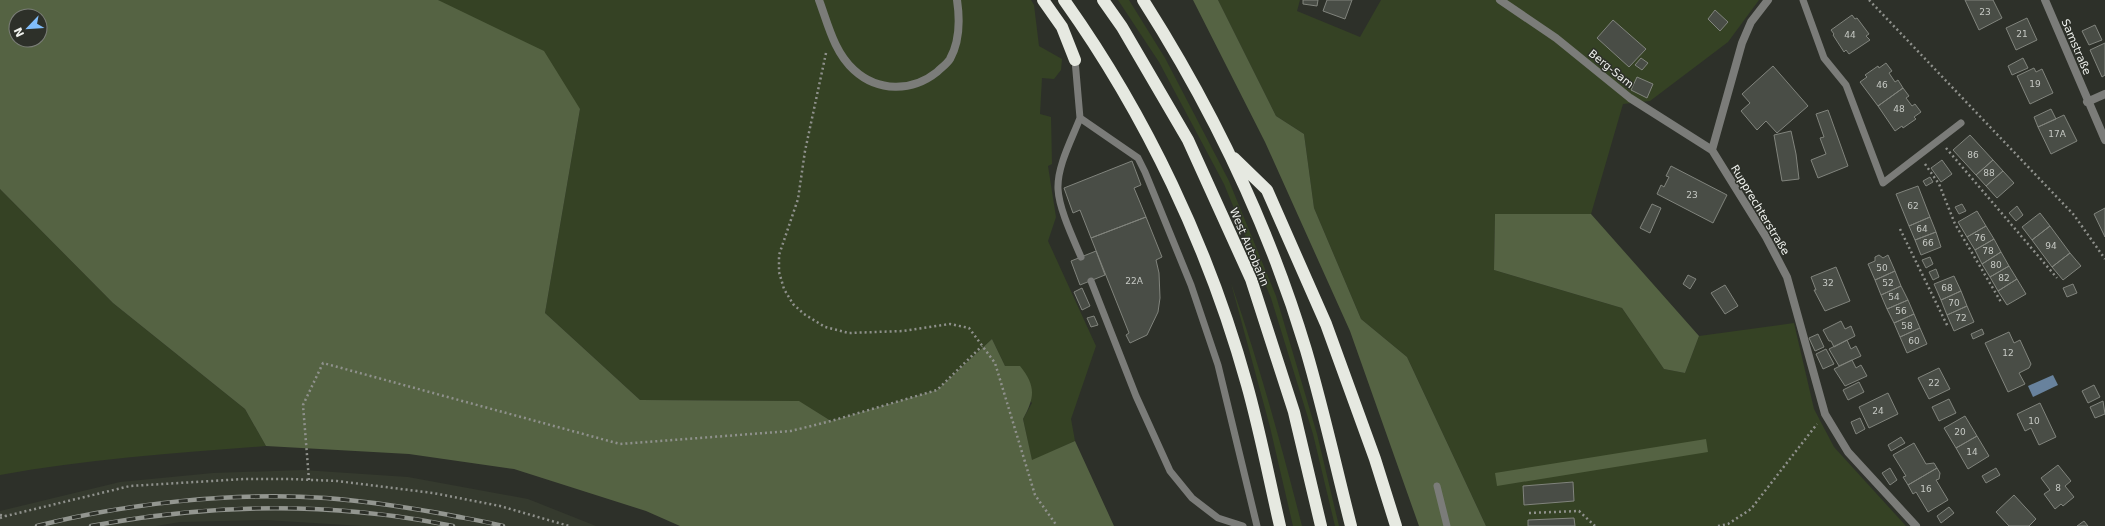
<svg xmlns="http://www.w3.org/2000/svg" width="2105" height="526" viewBox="0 0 2105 526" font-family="'DejaVu Sans',sans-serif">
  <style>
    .built { fill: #353a2e }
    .green { fill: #354224 }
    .forest { fill: #556343; fill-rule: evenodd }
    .water { fill: #68829d }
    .building { fill: #494d46; stroke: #81847d }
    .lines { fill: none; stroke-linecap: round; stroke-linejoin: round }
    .path { stroke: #8f918c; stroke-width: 2.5; stroke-dasharray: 2 3; stroke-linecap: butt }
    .lane { stroke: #7b7c79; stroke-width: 7 }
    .street { stroke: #7b7c79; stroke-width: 8 }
    .highway { stroke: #e6e9e1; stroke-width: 12 }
    .rail-casing { stroke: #939690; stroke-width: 4.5 }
    .rail { stroke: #2d3029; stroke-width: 3; stroke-dasharray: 9; stroke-linecap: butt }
    .labels { text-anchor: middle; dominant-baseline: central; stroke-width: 3; stroke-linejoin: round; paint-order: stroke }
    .number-label { font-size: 9px; fill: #c6c9c4 }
    .street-label { font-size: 11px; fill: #f0f2ee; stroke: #2d3029 }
  </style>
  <rect width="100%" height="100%" fill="#2d3029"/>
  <path class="built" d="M303,470L408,477L528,499L596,526H362L265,520L180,522L156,526H0V511L120,482L213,473Z"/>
  <path class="green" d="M438,0H1031L1034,5L1039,46L1062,59L1061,70L1054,79L1042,78L1040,114L1051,117L1052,164L1048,166L1056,217L1048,241L1096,346L1071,419L1075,441L1032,461L1023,419L1032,403L1005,366L992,339L937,390L831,421L798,401L640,400L545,313L580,109Z
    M1118,0H1129L1165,58L1229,181L1276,296L1317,434L1339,526H1335L1313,434L1271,298L1224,184L1159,62Z
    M1218,0H1300L1297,11L1360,37L1381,0H1759L1728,42L1650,101L1623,104L1591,214H1495L1494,270L1622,308L1664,369L1685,373L1699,336L1794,323L1814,409L1834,447L1906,526H1486L1407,357L1361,319L1314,208L1304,134L1276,116Z
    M0,189L113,303L245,409L266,446C177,453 88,459 0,475Z
    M1231,283C1259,363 1281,444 1302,526H1293L1270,427Z"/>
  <path class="forest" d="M0,0H438L544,51L580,109L545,313L640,400L799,401L831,421L937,390L992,339L1005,366H1020C1036,386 1035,397 1023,419L1032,460L1075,441L1114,526H680L646,511L514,469L409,454L266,446L245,409L113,303L0,189ZM16,16H40V40H16Z
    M1193,0H1218L1276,116L1304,134L1314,208L1361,319L1407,357L1486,526H1419L1350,331L1265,142Z
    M1495,214H1591L1699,336L1685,373L1664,369L1622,308L1494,270Z
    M1706,439L1708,452L1497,486L1495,473Z"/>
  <path class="water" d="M2053,375L2058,385L2033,397L2028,386Z"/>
  <path class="building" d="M1303,0H1318L1317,6L1303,4Z
    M1327,0H1352L1345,19L1323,11Z
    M1965,0H1993L2002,18L1979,30Z
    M1715,10L1728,22L1720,31L1708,19Z
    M1852,15L1855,19L1857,18L1869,34L1866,36L1870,40L1849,54L1846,50L1844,52L1833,35L1834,34L1831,30Z
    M2027,18L2037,40L2016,50L2006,28Z
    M1613,20L1646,49L1629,67L1597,38Z
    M2095,25L2102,40L2089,45L2082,31Z
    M2105,43V75L2102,77L2090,50Z
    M1641,58L1648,63L1642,70L1635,65Z
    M2023,58L2028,68L2012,75L2008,66Z
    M1886,63L1892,71L1889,73L1895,82L1898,80L1903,88L1878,106L1860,82L1867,77L1865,75L1878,66L1879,68Z
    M1773,66L1808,106L1777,133L1766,121L1757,130L1741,111L1750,103L1742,94Z
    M2034,68L2036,72L2042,69L2053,93L2030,104L2017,76Z
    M1637,77L1653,84L1647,98L1631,90Z
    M1903,88L1909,96L1906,98L1912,106L1915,104L1921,112L1914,117L1916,119L1903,128L1902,126L1895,131L1878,106Z
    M2051,109L2056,119L2038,127L2034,117Z
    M1828,110L1848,166L1818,178L1811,160L1826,154L1820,138L1824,137L1816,114Z
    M2064,115L2077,141L2051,154L2038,127Z
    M1791,131L1796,154L1799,179L1782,181L1774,135Z
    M1970,135L1993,160L1976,175L1953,150Z
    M1942,160L1952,174L1941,182L1931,168Z
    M1993,160L2003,171L1986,186L1976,175Z
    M1132,161L1141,185L1134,188L1146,217L1091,238L1080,210L1073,213L1064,188Z
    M1671,166L1727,195L1713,223L1657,194L1661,185L1664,187L1669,177L1666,176Z
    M2003,171L2014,183L1997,198L1986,186Z
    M1930,177L1933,182L1926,186L1923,181Z
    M1918,186L1930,217L1909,226L1896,194Z
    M1652,204L1661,208L1650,233L1640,228Z
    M1962,204L1966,211L1959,214L1955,207Z
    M2017,206L2023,215L2016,221L2009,213Z
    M2105,208V237L2094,214Z
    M1977,211L1986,226L1967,237L1958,222Z
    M2040,213L2050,226L2032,240L2022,227Z
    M1146,217L1162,257L1156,260L1159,273L1160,298L1158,312L1147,335L1130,343L1126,335L1129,333L1091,238Z
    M1930,217L1936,232L1915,240L1909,226Z
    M1986,226L1994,239L1975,250L1967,237Z
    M2050,226L2070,253L2052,267L2032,240Z
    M1936,232L1941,247L1921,255L1915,240Z
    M1994,239L2001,252L1982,264L1975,250Z
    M1096,251L1105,275L1080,285L1071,261Z
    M2001,252L2009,266L1990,277L1982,264Z
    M2070,253L2081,266L2063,280L2052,267Z
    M1879,255L1883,258L1888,255L1895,271L1875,280L1868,264L1875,261V257Z
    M1930,257L1933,264L1926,268L1922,260Z
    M2009,266L2017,279L1998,291L1990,277Z
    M1836,267L1850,301L1825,311L1814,290H1816L1811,277Z
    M1936,269L1939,277L1933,280L1929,272Z
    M1895,271L1901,286L1881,295L1875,280Z
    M1688,275L1696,279L1690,289L1683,284Z
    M1954,276L1961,291L1941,300L1934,284Z
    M2017,279L2026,294L2007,305L1998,291Z
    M2073,284L2077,293L2067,297L2063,288Z
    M1725,285L1738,306L1725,314L1711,293Z
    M1901,286L1908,300L1887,309L1881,295Z
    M1082,288L1090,306L1082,310L1074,292Z
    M1961,291L1967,306L1947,315L1941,300Z
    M1908,300L1914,314L1894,323L1887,309Z
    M1967,306L1974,322L1954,331L1947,315Z
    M1914,314L1920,328L1900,337L1894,323Z
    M1094,316L1098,325L1091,327L1087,318Z
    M1841,321L1845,329L1851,326L1855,336L1834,347L1831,341H1829L1823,330Z
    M1920,328L1927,344L1907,353L1900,337Z
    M1982,329L1984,334L1973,339L1971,334Z
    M2009,332L2014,343L2020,340L2031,364L2029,368L2019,373L2025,384L2008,392L1985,343Z
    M1818,334L1824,347L1815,351L1809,338Z
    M1847,340L1851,349L1856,346L1861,356L1839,366L1829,349Z
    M1826,349L1834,364L1823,369L1816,354Z
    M1852,360L1856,368L1861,365L1867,376L1845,386L1834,369Z
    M1939,368L1950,389L1929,399L1918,378Z
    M1859,382L1864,392L1848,400L1843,390Z
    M2094,385L2100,397L2088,403L2082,391Z
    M1888,393L1898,414L1869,428L1859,407Z
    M1949,399L1956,413L1939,421L1932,407Z
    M2103,401L2105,414L2095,418L2090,407Z
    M2040,403L2056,437L2039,445L2031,428L2025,431L2017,414Z
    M1965,416L1977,436L1956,448L1944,428Z
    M1860,418L1865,429L1856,434L1851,422Z
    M1977,436L1989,456L1968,469L1956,448Z
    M1901,437L1905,443L1891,451L1888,445Z
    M1914,443L1926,464L1934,463L1937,468L1908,485L1903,477L1906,476L1893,455Z
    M2058,465L2071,481L2065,486L2074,497L2063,506L2061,504L2055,509L2044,494L2050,490L2041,478Z
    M1890,468L1897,480L1890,485L1882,473Z
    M1937,468L1940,473L1939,479L1936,480L1948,500L1928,512L1916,492L1913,494L1908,485Z
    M1996,468L2000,475L1986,483L1982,476Z
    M1573,482L1574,501L1524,505L1523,486Z
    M2014,495L2036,519L2029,526H2009L1996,512Z
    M1949,507L1954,513L1941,523L1937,516Z
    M1574,518L1575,526H1528V520Z
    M2084,521L2088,526H2077Z"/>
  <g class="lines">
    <path class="path" d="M1869,0L2074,215L2105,259
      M826,53L805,151L798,199L779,255V272L784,289L793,304L804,314L825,327L849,333L903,331L950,324L969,328L995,363L1035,495L1057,526
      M1946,148L2057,278
      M1925,164L1939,184L1955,224L2001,302
      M1900,229L1948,327
      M309,480L303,405L323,363L620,444L791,431L831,421L937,390L982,346
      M1529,513L1579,511L1595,526
      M0,515L6,516L130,486L244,479H290L337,481L433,493L500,506L569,526
      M0,518L5,516
      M1718,526L1728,524L1751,509L1817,424"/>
    <path class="lane" d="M1803,0L1824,58L1846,85L1883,183L1961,123
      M1075,60L1080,118L1138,158L1145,172L1191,285L1218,365L1257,526
      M1080,118C1072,139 1057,166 1058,189C1059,209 1073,238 1081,257
      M1091,281L1136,396L1170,471L1192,498L1218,518L1243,526
      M1437,486L1447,526"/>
    <path class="street" d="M819,0C828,24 834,52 854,70C878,92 912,92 937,72C941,68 947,64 950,59C960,41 960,20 957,0
      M1500,0L1556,38L1630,98L1712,150
      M1768,0L1751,22L1742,43L1712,150L1766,237L1787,277L1825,414L1848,452L1916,526
      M2045,0L2105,140
      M2087,102L2105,94"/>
    <path class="highway" d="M1043,0L1062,27L1075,60
      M1064,0C1146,115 1209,248 1247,385C1260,431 1269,479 1280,526
      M1103,0L1122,27L1188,140L1251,279L1294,412L1321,526
      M1143,0C1212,108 1269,227 1306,350C1323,408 1336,467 1351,526
      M1234,158L1267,190L1326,324L1375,459L1396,526"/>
    <defs>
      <path id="rail" d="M37,526C127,503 233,492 326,498C365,501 405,507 444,514C463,518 484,521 503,526
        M91,526C213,503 331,501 453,526"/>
    </defs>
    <use href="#rail" class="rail-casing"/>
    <use href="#rail" class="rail"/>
  </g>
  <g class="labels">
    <g class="number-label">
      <text x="1985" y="12">23</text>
      <text x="2022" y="34">21</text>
      <text x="1850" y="35">44</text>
      <text x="2035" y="84">19</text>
      <text x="1882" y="85">46</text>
      <text x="1899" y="109">48</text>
      <text x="2057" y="134">17A</text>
      <text x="1973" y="155">86</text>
      <text x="1989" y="173">88</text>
      <text x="1692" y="195">23</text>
      <text x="1913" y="206">62</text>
      <text x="1922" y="229">64</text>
      <text x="1980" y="238">76</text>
      <text x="1928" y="243">66</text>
      <text x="2051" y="246">94</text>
      <text x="1988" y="251">78</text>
      <text x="1996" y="265">80</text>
      <text x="1882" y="268">50</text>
      <text x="2004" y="278">82</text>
      <text x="1134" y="281">22A</text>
      <text x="1828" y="283">32</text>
      <text x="1888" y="283">52</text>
      <text x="1947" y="288">68</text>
      <text x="1894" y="297">54</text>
      <text x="1954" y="303">70</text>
      <text x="1901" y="311">56</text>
      <text x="1961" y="318">72</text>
      <text x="1907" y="326">58</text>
      <text x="1914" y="341">60</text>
      <text x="2008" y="353">12</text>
      <text x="1934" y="383">22</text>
      <text x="1878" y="411">24</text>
      <text x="2034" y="421">10</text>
      <text x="1960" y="432">20</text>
      <text x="1972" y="452">14</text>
      <text x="2058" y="488">8</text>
      <text x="1926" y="489">16</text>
    </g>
    <g class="street-label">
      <text transform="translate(2076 47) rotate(67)">Samstraße</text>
      <text transform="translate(1611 69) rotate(39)">Berg-Sam</text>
      <text transform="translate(1760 210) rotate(59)">Rupprechterstraße</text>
      <text transform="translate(1249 247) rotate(67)">West Autobahn</text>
    </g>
  </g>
  <g transform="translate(28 28) rotate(245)"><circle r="19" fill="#2d3029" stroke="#7b7e78"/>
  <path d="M0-3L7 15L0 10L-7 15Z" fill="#80bdfa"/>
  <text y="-6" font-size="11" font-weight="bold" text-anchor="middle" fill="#f0f2ee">N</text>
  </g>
</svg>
